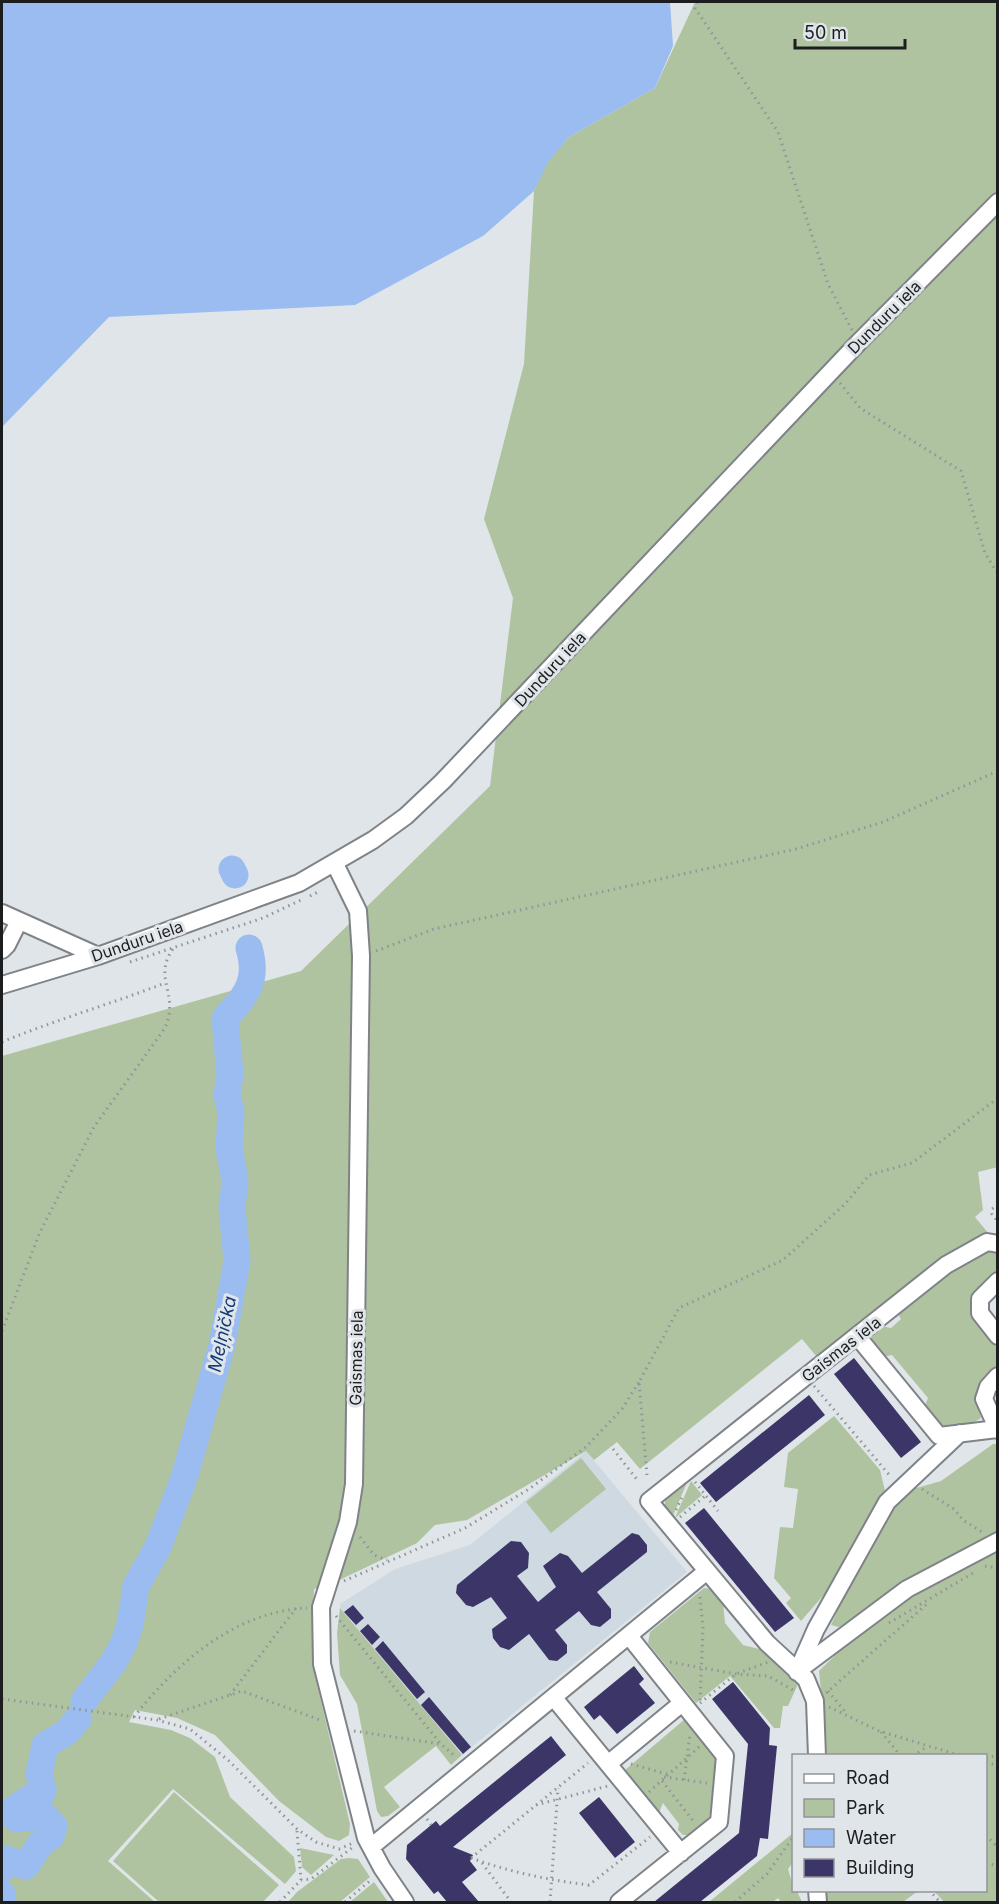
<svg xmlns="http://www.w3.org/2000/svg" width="999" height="1904" viewBox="0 0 999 1904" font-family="Inter,sans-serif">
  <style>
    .built { fill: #ced9e2 }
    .green { fill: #afc3a0 }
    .water { fill: #9abcf0 }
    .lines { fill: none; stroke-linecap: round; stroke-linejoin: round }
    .stream { stroke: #9abcf0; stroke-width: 4.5 }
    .river { stroke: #9abcf0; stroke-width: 27 }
    .building { fill: #3c3668 }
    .minor-casing { stroke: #7f8387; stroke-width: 20 }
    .path { stroke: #929598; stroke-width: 3; stroke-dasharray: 1.5 4.5; stroke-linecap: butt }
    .minor { stroke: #fff; stroke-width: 16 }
    .labels { text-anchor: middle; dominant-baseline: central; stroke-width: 6; stroke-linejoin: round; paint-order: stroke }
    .street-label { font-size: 16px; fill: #1c1d1f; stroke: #e0e5e9 }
    .water-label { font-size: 18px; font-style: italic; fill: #133c79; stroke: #e0e5e9 }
  </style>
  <rect width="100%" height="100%" fill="#e0e5e9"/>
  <path class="built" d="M586,1451L687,1572L462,1755L340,1608V1604L395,1569L470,1545Z"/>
  <path class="green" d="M695,2H997L998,1167L978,1172L983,1210L975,1217L989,1234L937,1263L817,1357L802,1339L640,1469L617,1442L594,1460L586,1451L467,1520L435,1525L417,1543L329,1585L314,1589L312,1648L315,1676L350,1824L349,1835L339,1841L326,1837L279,1801L215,1735L177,1718L135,1710L129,1722L171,1730L190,1738L215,1757L230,1797L294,1857L296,1871L285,1884L173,1789L108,1861L155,1902H2V1056L301,971L490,786L513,598L484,519L524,364L534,191L547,162L569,137L655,88Z
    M989,1249H997V1272L981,1287L975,1318L997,1348V1366C980,1382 974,1395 981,1418C955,1435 943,1431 924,1408L928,1398L892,1355L881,1357L872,1343V1330L877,1325L891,1328L901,1319L898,1314L899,1308L950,1268L954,1271Z
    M834,1416L880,1470L886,1495L836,1581L801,1621L786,1603L791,1598L774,1578L780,1527L793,1528L798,1489L784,1487L788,1453Z
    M993,1444H997V1534L839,1627L831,1625L859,1563L894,1504L913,1489L941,1481Z
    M581,1458L606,1489L551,1533L526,1502Z
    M688,1480L672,1518L665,1509V1498Z
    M691,1481L702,1495L675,1518Z
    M997,1548V1902H944L934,1891L986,1890V1756L827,1755L819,1671L870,1621L914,1592Z
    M704,1588L712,1589L723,1602L725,1623L743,1645L763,1650L799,1682L788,1706H783L780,1728H774L730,1676L696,1703L648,1643L650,1632Z
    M340,1608L462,1755L451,1765L436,1746L384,1787L400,1807L388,1816L381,1817L377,1811L357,1704L340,1675L337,1633Z
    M685,1719L718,1760L709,1819L690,1835H683L678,1830L679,1824L663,1803L659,1813L625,1770Z
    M174,1792L279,1885L263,1902H159L113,1861Z
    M793,1833V1862L788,1869L794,1890L797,1891L802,1902H781L778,1898L773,1902H709Z
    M300,1848L334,1855L311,1875L302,1867Z
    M349,1858L358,1859L370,1877L340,1902H288L297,1892L341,1859Z
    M374,1882L388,1902H350Z
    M822,1891H918L903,1902H823Z"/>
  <path class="water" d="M2,2H670L673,46L655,88L569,137L548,162L534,191L483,236L355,305L109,317L2,427Z"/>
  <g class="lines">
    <path class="stream" d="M2,1847L6,1849L12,1860"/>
    <path class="river" d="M232,869L235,875
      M84,1701L113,1663L124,1643L130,1625L136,1586L158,1547L184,1478L222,1345L237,1261L232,1208L235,1181L229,1148L231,1112L227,1095L230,1074L225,1019C228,1013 233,1010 237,1005C252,987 256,972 249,948
      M2,1869V1862L6,1859L26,1866L40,1844L51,1836L54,1826L45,1816L17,1819L10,1812L30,1798L39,1797L43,1791L39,1774L45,1745L67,1732L78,1719
      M2,1894L3,1902"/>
  </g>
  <path class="building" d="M854,1358L921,1442L901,1458L834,1374Z
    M809,1395L825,1415L716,1502L700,1483Z
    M704,1508L794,1618L775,1632L685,1523Z
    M632,1533L639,1535L647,1545V1552L597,1592L611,1609V1618L600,1627L591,1625L579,1611L555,1630L567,1645V1653L557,1661L549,1660L529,1634L509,1650L500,1647L493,1638L492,1629L507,1618L491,1597L473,1607L466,1605L456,1593L457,1585L511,1541L521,1542L529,1553L528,1568L517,1576L538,1602L556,1587L543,1566L560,1553L568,1556L582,1573Z
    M353,1605L364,1618L356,1625L344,1612Z
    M368,1624L380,1637L372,1645L360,1631Z
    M383,1641L425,1692L417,1699L375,1649Z
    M634,1666L644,1679L639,1684L655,1703L617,1734L600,1715L594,1720L584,1707Z
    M733,1682L770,1728L769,1745L777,1746L768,1839L760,1838L757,1856L700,1902H654L739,1833L748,1744L712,1699Z
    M429,1697L471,1747L463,1754L421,1705Z
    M551,1736L566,1755L453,1847L473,1855L470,1861L477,1870L462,1882L479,1902H447L438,1891L434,1894L406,1859L407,1845L436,1821L440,1826Z
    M599,1797L635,1842L615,1858L579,1813Z"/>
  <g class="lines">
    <defs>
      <path id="minor" d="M335,864L358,911L361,956L354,1484L348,1522L321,1607L322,1664L366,1838L382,1868L405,1902
        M2,913L98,956
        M2,950L7,945L19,921
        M2,985L98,956L299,883L373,840L406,816L443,781L859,342L998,202
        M998,1281L980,1299V1313L998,1336
        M857,1336L939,1436L997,1429
        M998,1376L988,1387L984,1399L998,1430
        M800,1669L907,1589L998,1541
        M797,1672L816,1629L887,1502L960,1433
        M554,1698L681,1853
        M817,1756L815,1701L806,1679L767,1643L649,1501L946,1265L987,1242L998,1244
        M608,1764L682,1703
        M371,1847L707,1571
        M817,1890L818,1902
        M619,1902L719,1822L725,1756L629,1636"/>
    </defs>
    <use href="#minor" class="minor-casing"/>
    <path class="path" d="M697,2L695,8L778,132L828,284L852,330
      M840,383L860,408L961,471L985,553L998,574
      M310,896L320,891
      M376,951L434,929L796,849L883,822L998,771
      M130,962L263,918L301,900
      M2,1042C55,1020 111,1004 165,983
      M998,1204L992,1209V1214L998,1222
      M2,1331L40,1232L94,1127L165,1028C180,994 152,978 173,949
      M814,1386L891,1477
      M613,1449L639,1482
      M647,1475L639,1382L679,1308L783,1260L846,1203L869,1175L912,1163L998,1098
      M695,1482L718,1511
      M922,1489L954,1509L963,1520L982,1532
      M676,1510L683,1495
      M680,1517L705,1496
      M360,1537L374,1555L387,1560
      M985,1566L998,1568
      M344,1581L465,1528L529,1489L586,1447L622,1409L639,1382
      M700,1597L703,1628L700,1701
      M336,1616L441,1744L456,1757
      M889,1623L973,1573
      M670,1662L736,1674L768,1676L793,1690
      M828,1691L847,1714
      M826,1693L927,1604
      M230,1695L296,1608
      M2,1699L157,1720L190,1729L229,1761L297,1829L316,1842L339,1849L353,1843
      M700,1703L736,1674L768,1662
      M829,1707L879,1731L962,1756
      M134,1717C176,1663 236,1611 307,1608
      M159,1719L242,1691L320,1720
      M354,1731L441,1744
      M881,1732L901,1756
      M913,1756L928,1746
      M986,1758L998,1755
      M986,1762L998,1766
      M631,1764L667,1774
      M664,1777L707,1783
      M684,1780L690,1734
      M662,1781L694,1822
      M649,1792L700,1746
      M536,1805L608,1786
      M427,1819L431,1825
      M297,1831L301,1880
      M986,1835L998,1848
      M471,1858C510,1872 548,1880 589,1885L650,1837
      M471,1858L588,1763
      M482,1863L511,1902
      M986,1863L998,1866
      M929,1890L940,1902
      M280,1902L301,1880L311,1879L353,1847
      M345,1902L372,1879
      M550,1902L558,1788
      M735,1902L767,1874L794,1836"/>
    <use href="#minor" class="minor"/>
  </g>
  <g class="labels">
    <g class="street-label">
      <text transform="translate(884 317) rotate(-45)">Dunduru iela</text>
      <text transform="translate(550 669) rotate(-47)">Dunduru iela</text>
      <text transform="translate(137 941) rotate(-19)">Dunduru iela</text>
      <text transform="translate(841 1349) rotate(-38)">Gaismas iela</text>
      <text transform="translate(356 1358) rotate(-89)">Gaismas iela</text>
    </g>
    <g class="water-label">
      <text transform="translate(222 1334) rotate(-78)">Meļņička</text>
    </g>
  </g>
  <rect width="999" height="1904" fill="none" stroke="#1c1d1f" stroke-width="6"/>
  <rect x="792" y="1754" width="195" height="138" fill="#e0e5e9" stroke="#929598" stroke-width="1.5"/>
  <rect x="804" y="1774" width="30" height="9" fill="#ffffff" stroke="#929598" stroke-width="1.5"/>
  <text x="846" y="1784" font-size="18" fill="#1c1d1f">Road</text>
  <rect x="804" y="1799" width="30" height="18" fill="#afc3a0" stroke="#929598" stroke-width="1.5"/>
  <text x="846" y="1814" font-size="18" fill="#1c1d1f">Park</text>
  <rect x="804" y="1829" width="30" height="18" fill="#9abcf0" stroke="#929598" stroke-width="1.5"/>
  <text x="846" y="1844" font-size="18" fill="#1c1d1f">Water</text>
  <rect x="804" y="1859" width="30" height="18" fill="#3c3668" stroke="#929598" stroke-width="1.5"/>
  <text x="846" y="1874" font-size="18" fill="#1c1d1f">Building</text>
  <path d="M795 39v9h110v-9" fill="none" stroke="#1c1d1f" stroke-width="3"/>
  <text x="804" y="39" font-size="18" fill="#1c1d1f" stroke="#e0e5e9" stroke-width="4.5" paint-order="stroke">50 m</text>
</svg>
